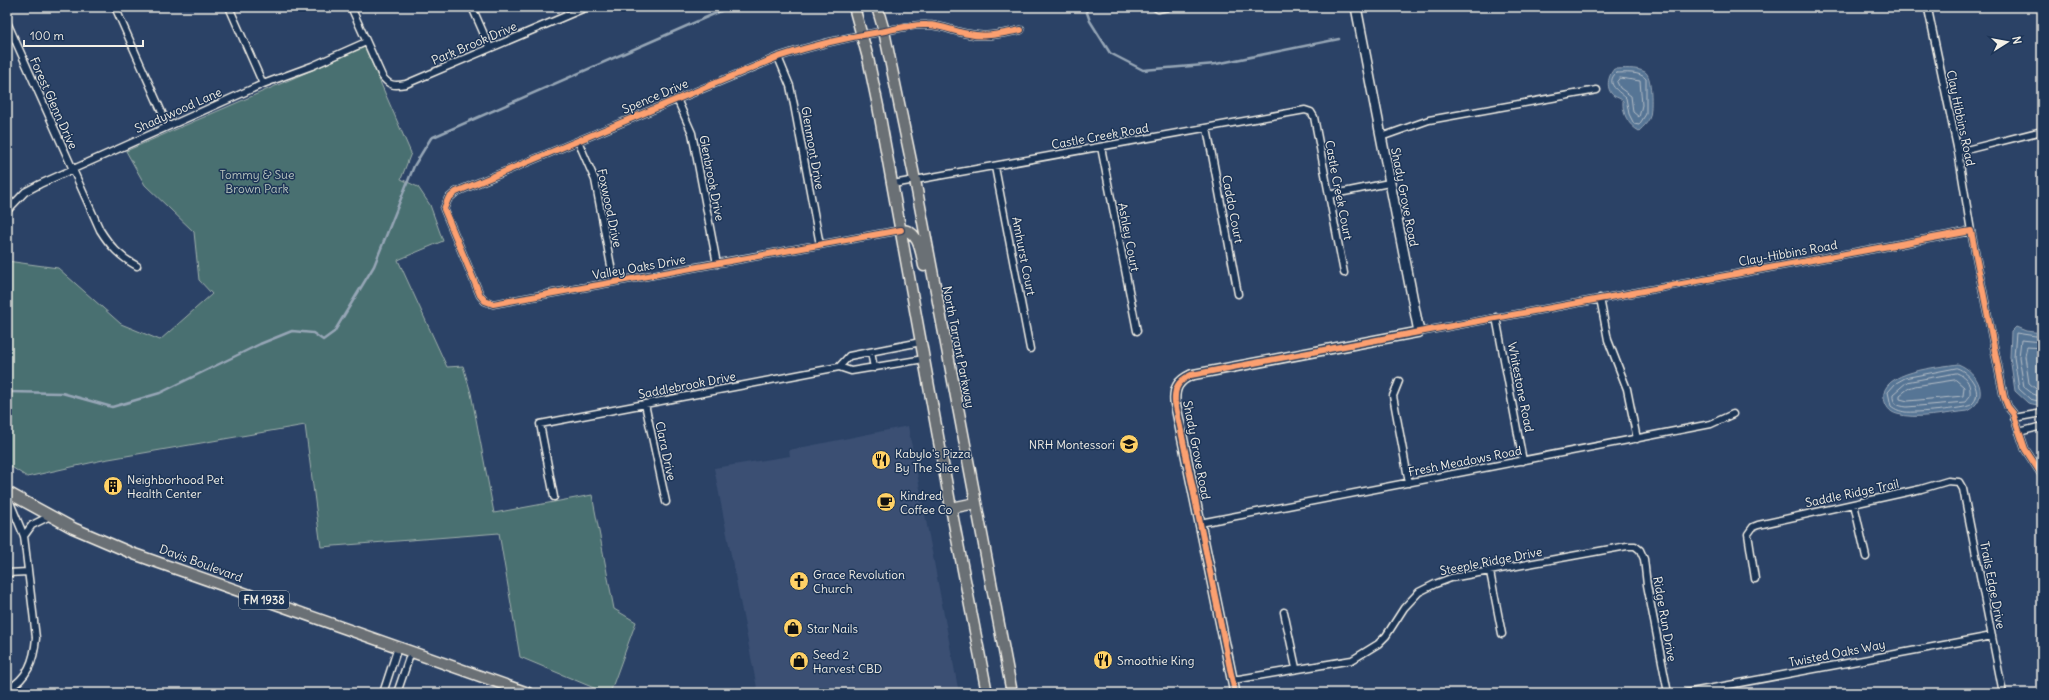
<svg xmlns="http://www.w3.org/2000/svg" width="2049" height="700" viewBox="0 0 2049 700" font-family="Delius,sans-serif">
  <style>
    .built { fill: #3a4f73 }
    .green { fill: #4a6f71; stroke: #9fb0ac }
    .water { fill: #577495; stroke: #96a6b6 }
    .lines { fill: none; stroke-linecap: round; stroke-linejoin: round }
    .shore { stroke: #b5bfc7; stroke-width: 1 }
    .stream { stroke: #96a6b6; stroke-width: 2.5 }
    .street-casing { stroke: #f4f1e8; stroke-width: 9 }
    .secondary-casing { stroke: #f4f1e8; stroke-width: 12 }
    .primary-casing { stroke: #f4f1e8; stroke-width: 13 }
    .street { stroke: #1d3557; stroke-width: 6 }
    .secondary { stroke: #1d3557; stroke-width: 9 }
    .primary { stroke: #6b6f75; stroke-width: 10 }
    .cycleway-casing { stroke: #1d3557; stroke-width: 8 }
    .cycleway { stroke: #fca06f; stroke-width: 6 }
    .labels { text-anchor: middle; dominant-baseline: central; stroke-width: 3; stroke-linejoin: round; paint-order: stroke }
    .shield { fill: #1d3557; stroke: #b4b9bc; stroke-width: 1 }
    .shield-label { font-size: 11px; font-weight: bold; fill: #f4f1e8 }
    .street-label { font-size: 12px; fill: #f4f1e8; stroke: #1d3557 }
    .park-label { font-size: 12px; fill: #b8c4be; stroke: #1d3557 }
    .poi-label { font-size: 12px; fill: #f4f1e8; stroke: #1d3557; text-anchor: start }
  </style>
  <rect width="100%" height="100%" fill="#2b4266"/>
  <filter id="ink" filterUnits="userSpaceOnUse"><feTurbulence type="fractalNoise" baseFrequency=".025" numOctaves="2"/><feDisplacementMap in="SourceGraphic" scale="8" xChannelSelector="R" yChannelSelector="G"/><feConvolveMatrix kernelMatrix="1 2 1 2 8 2 1 2 1" color-interpolation-filters="sRGB"/></filter>
  <g filter="url(#ink)">
    <path class="built" d="M908,426L959,693H758L714,468L790,456L789,450Z"/>
    <path class="green" d="M365,47L411,153L401,179L418,187L430,205L443,241L398,260L447,367L463,366L471,393L494,513L592,495L614,609L636,622L610,693H606L520,657L499,533L321,547L305,425L103,460L27,477L7,464V261L58,268L121,324L160,340L212,294L199,280L194,232L145,185L126,151Z"/>
    <path class="water" d="M1614,69C1623,69 1636,67 1645,72C1652,75 1652,108 1650,116C1648,123 1644,126 1639,131C1628,125 1622,113 1623,101C1620,98 1618,98 1614,96C1605,89 1608,76 1614,69Z
      M2016,327L2026,331L2042,333V406L2028,403L2015,391L2010,357L2011,332Z
      M1958,364C1979,372 1991,399 1967,411C1948,413 1915,420 1897,414C1889,412 1886,406 1884,399C1879,371 1940,367 1958,364Z"/>
    <g class="lines">
      <path class="shore" d="M1616,73C1625,73 1640,71 1646,79V114L1639,125L1634,124L1629,114L1626,98C1620,92 1604,84 1616,73Z
        M1620,78L1640,81L1642,105L1639,117L1633,112L1631,96L1620,88L1617,82Z
        M2042,337L2016,333L2014,357L2019,389L2030,399L2042,402
        M2042,342L2021,340L2019,357L2024,387L2033,394L2042,397
        M2042,348L2027,347L2025,356L2029,383L2036,389L2042,391
        M1957,368C1970,372 1985,394 1971,405C1964,409 1915,413 1905,412C1900,411 1896,410 1891,406L1888,392L1896,383L1905,378Z
        M1957,373C1968,377 1971,386 1970,396L1965,402L1907,407C1898,406 1892,404 1893,394L1907,382Z
        M1956,380L1964,387L1963,396L1908,401L1900,399V395L1909,388L1915,386Z"/>
      <path class="stream" d="M1085,7L1090,21L1110,53L1143,70L1216,64L1339,39
        M7,392L62,393L112,407L160,393L260,344L292,331L313,333L323,340L334,332L374,266L414,166L431,138L730,7"/>
      <defs>
        <path id="street" d="M115,7L168,126
          M229,7L263,84
          M351,7L382,76C389,86 394,86 406,84L587,7
          M472,7L490,48
          M1155,7L1158,9L1168,7
          M1928,9L1958,152L1971,231
          M7,22L100,230C110,246 120,257 137,266
          M778,57L790,86L794,105L820,245
          M677,99L692,133L717,264
          M1207,128L1238,294
          M1381,137L1429,120L1597,90
          M578,141L595,180L614,282
          M1101,147L1137,331
          M1958,152L2042,131
          M995,167L1030,349
          M893,184L1305,110L1311,112L1314,117L1344,273
          M1329,195L1389,183
          M7,211L25,192L40,184L263,84L312,66L366,42
          M901,230L493,304L485,301L480,295L444,209L448,199L456,192L778,57C813,45 848,37 885,31C899,28 913,24 927,25C942,25 955,32 969,34C986,38 1004,33 1021,30
          M1600,298L1608,340L1627,389L1637,439
          M1496,317L1523,461
          M1419,332L1971,231L2004,397L2008,407L2013,413L2025,449L2042,475
          M871,352L874,368
          M839,367L849,356L921,342
          M1399,381L1393,396L1409,483
          M645,404L666,502
          M2014,418L2042,413
          M2019,432L2042,426
          M7,495L24,536L36,638C34,661 28,678 7,690
          M554,497L540,424L839,367L851,371L924,359
          M1854,504L1866,557
          M1200,523L1711,424L1733,414
          M24,536L32,525L50,516
          M1490,572L1502,634
          M7,573L28,572
          M1755,579L1748,534L1753,527L1758,525L1921,489L1948,481L1959,482L1963,489L2003,693
          M1284,612L1296,668
          M1233,680L1352,660L1378,644L1386,636L1404,608L1419,592L1435,584L1451,578L1627,546H1635L1640,550L1644,559L1647,585L1668,693
          M383,693L398,647
          M397,693L411,652
          M1686,693L1992,636"/>
        <path id="secondary" d="M1235,693L1175,402C1174,388 1178,381 1191,375L1419,332L1356,7"/>
        <path id="primary" d="M854,7L868,58L878,106L951,508L987,693
          M877,7L884,31L915,180L1012,693
          M901,230C919,230 921,252 924,266
          M7,492L73,528L134,554L528,693
          M951,508L976,503"/>
      </defs>
      <use href="#street" class="street-casing"/>
      <use href="#secondary" class="secondary-casing"/>
      <use href="#primary" class="primary-casing"/>
      <use href="#street" class="street"/>
      <use href="#secondary" class="secondary"/>
      <use href="#primary" class="primary"/>
      <defs>
        <path id="cycleway" d="M901,230L493,304L485,301L480,295L444,209L448,199L456,192L778,57C813,45 848,37 885,31C899,28 913,24 927,25C942,25 955,32 969,34C986,38 1004,33 1021,30
          M1235,693L1175,402C1174,388 1178,381 1191,375L1419,332L1971,231L2004,397L2008,407L2013,413L2025,449L2042,475"/>
      </defs>
      <use href="#cycleway" class="cycleway-casing"/>
      <use href="#cycleway" class="cycleway"/>
    </g>
  </g>
  <defs>
    <symbol id="school-disc" viewBox="-11 -11 22 22"><circle r="9.5" fill="#ffd166" stroke="#1d3557"/><path d="M0-5L7-2L0 1L-7-2ZM-4 1L0 2.5L4 1V4Q0 6-4 4Z" fill="#111"/></symbol>
    <symbol id="restaurant-disc" viewBox="-11 -11 22 22"><circle r="9.5" fill="#ffd166" stroke="#1d3557"/><path d="M-5-6h1v4h1v-4h1v4h1v-4h1v5L-1.5 .5V6h-2V.5L-5-1ZM5-6V6H3V1.5H1.5Q1.5-4 5-6Z" fill="#111"/></symbol>
    <symbol id="building-disc" viewBox="-11 -11 22 22"><circle r="9.5" fill="#ffd166" stroke="#1d3557"/><path d="M-4-6H4V6H1V3H-1V6H-4ZM-2.5-4.3h1.7v1.8h-1.7ZM.8-4.3h1.7v1.8H.8ZM-2.5-1h1.7V.8h-1.7ZM.8-1h1.7V.8H.8Z" fill="#111"/></symbol>
    <symbol id="cafe-disc" viewBox="-11 -11 22 22"><circle r="9.5" fill="#ffd166" stroke="#1d3557"/><path d="M-5.5-4.5H6V0H3Q3 3.5 0 3.5H-2.5Q-5.5 3.5-5.5 0ZM3-3.2v2h1.7v-2ZM-6 4.5H4V6H-6Z" fill="#111"/></symbol>
    <symbol id="church-disc" viewBox="-11 -11 22 22"><circle r="9.5" fill="#ffd166" stroke="#1d3557"/><path d="M-1.2-6h2.4v3.5h3.3v2.4h-3.3V6h-2.4V-.1h-3.3v-2.4h3.3Z" fill="#111"/></symbol>
    <symbol id="shop-disc" viewBox="-11 -11 22 22"><circle r="9.5" fill="#ffd166" stroke="#1d3557"/><path d="M-5-2.5h2.3a2.7 3.5 0 0 1 5.4 0H5L5.5 6h-11ZM-1.5-2.5h3a1.5 2.3 0 0 0-3 0Z" fill="#111"/></symbol>
  </defs>
  <g fill-rule="evenodd">
    <use href="#school-disc" x="1118" y="433" width="22" height="22"/>
    <use href="#restaurant-disc" x="870" y="449" width="22" height="22"/>
    <use href="#building-disc" x="102" y="475" width="22" height="22"/>
    <use href="#cafe-disc" x="875" y="491" width="22" height="22"/>
    <use href="#church-disc" x="788" y="570" width="22" height="22"/>
    <use href="#shop-disc" x="782" y="617" width="22" height="22"/>
    <use href="#restaurant-disc" x="1092" y="649" width="22" height="22"/>
    <use href="#shop-disc" x="788" y="650" width="22" height="22"/>
  </g>
  <g class="labels">
    <rect class="shield" x="239" y="591" width="50" height="18" rx="3"/>
    <g class="shield-label">
      <text x="264" y="600">FM 1938</text>
    </g>
    <g class="street-label">
      <text transform="translate(474 43) rotate(-23)">Park Brook Drive</text>
      <text transform="translate(655 96) rotate(-23)">Spence Drive</text>
      <text transform="translate(54 103) rotate(66)">Forest Glenn Drive</text>
      <text transform="translate(178 110) rotate(-24)">Shadywood Lane</text>
      <text transform="translate(1961 118) rotate(78)">Clay Hibbins Road</text>
      <text transform="translate(1100 136) rotate(-10)">Castle Creek Road</text>
      <text transform="translate(813 148) rotate(80)">Glenmont Drive</text>
      <text transform="translate(712 178) rotate(79)">Glenbrook Drive</text>
      <text transform="translate(1339 190) rotate(79)">Castle Creek Court</text>
      <text transform="translate(1405 197) rotate(79)">Shady Grove Road</text>
      <text transform="translate(610 208) rotate(78)">Foxwood Drive</text>
      <text transform="translate(1233 209) rotate(79)">Caddo Court</text>
      <text transform="translate(1129 237) rotate(79)">Ashley Court</text>
      <text transform="translate(1788 253) rotate(-10)">Clay-Hibbins Road</text>
      <text transform="translate(1024 256) rotate(79)">Amhurst Court</text>
      <text transform="translate(639 267) rotate(-10)">Valley Oaks Drive</text>
      <text transform="translate(959 347) rotate(79)">North Tarrant Parkway</text>
      <text transform="translate(687 385) rotate(-11)">Saddlebrook Drive</text>
      <text transform="translate(1521 387) rotate(79)">Whitestone Road</text>
      <text transform="translate(1197 450) rotate(79)">Shady Grove Road</text>
      <text transform="translate(666 451) rotate(78)">Clara Drive</text>
      <text transform="translate(1465 461) rotate(-11)">Fresh Meadows Road</text>
      <text transform="translate(1852 493) rotate(-12)">Saddle Ridge Trail</text>
      <text transform="translate(1491 561) rotate(-11)">Steeple Ridge Drive</text>
      <text transform="translate(201 563) rotate(20)">Davis Boulevard</text>
      <text transform="translate(1993 585) rotate(79)">Trails Edge Drive</text>
      <text transform="translate(1665 619) rotate(80)">Ridge Run Drive</text>
      <text transform="translate(1837 653) rotate(-11)">Twisted Oaks Way</text>
    </g>
    <g class="park-label">
      <text x="257" y="174">Tommy &amp; Sue<tspan x="257" dy="14">Brown Park</tspan></text>
    </g>
    <g class="poi-label">
      <text x="1115" y="444" text-anchor="end">NRH Montessori</text>
      <text x="895" y="453">Kabylo's Pizza<tspan x="895" dy="14">By The Slice</tspan></text>
      <text x="127" y="479">Neighborhood Pet<tspan x="127" dy="14">Health Center</tspan></text>
      <text x="900" y="495">Kindred<tspan x="900" dy="14">Coffee Co</tspan></text>
      <text x="813" y="574">Grace Revolution<tspan x="813" dy="14">Church</tspan></text>
      <text x="807" y="628">Star Nails</text>
      <text x="813" y="654">Seed 2<tspan x="813" dy="14">Harvest CBD</tspan></text>
      <text x="1117" y="660">Smoothie King</text>
    </g>
  </g>
  <rect width="2049" height="700" fill="none" stroke="#1d3557" stroke-width="24"/>
  <rect x="12" y="12" width="2025" height="676" fill="none" stroke="#f4f1e8" stroke-width="1.5" filter="url(#ink)"/>
  <g transform="translate(2007 42) rotate(79)" stroke="#1d3557" stroke-width="3" paint-order="stroke">
  <path d="M0-3L7 15L0 10L-7 15Z" fill="#f4f1e8"/>
  <text y="-6" font-size="11" font-weight="bold" text-anchor="middle" fill="#f4f1e8">N</text>
  </g>
  <path d="M24 40v6h119v-6" fill="none" stroke="#f4f1e8" stroke-width="2"/>
  <text x="30" y="40" font-size="12" fill="#f4f1e8" stroke="#1d3557" stroke-width="3" paint-order="stroke">100 m</text>
</svg>
